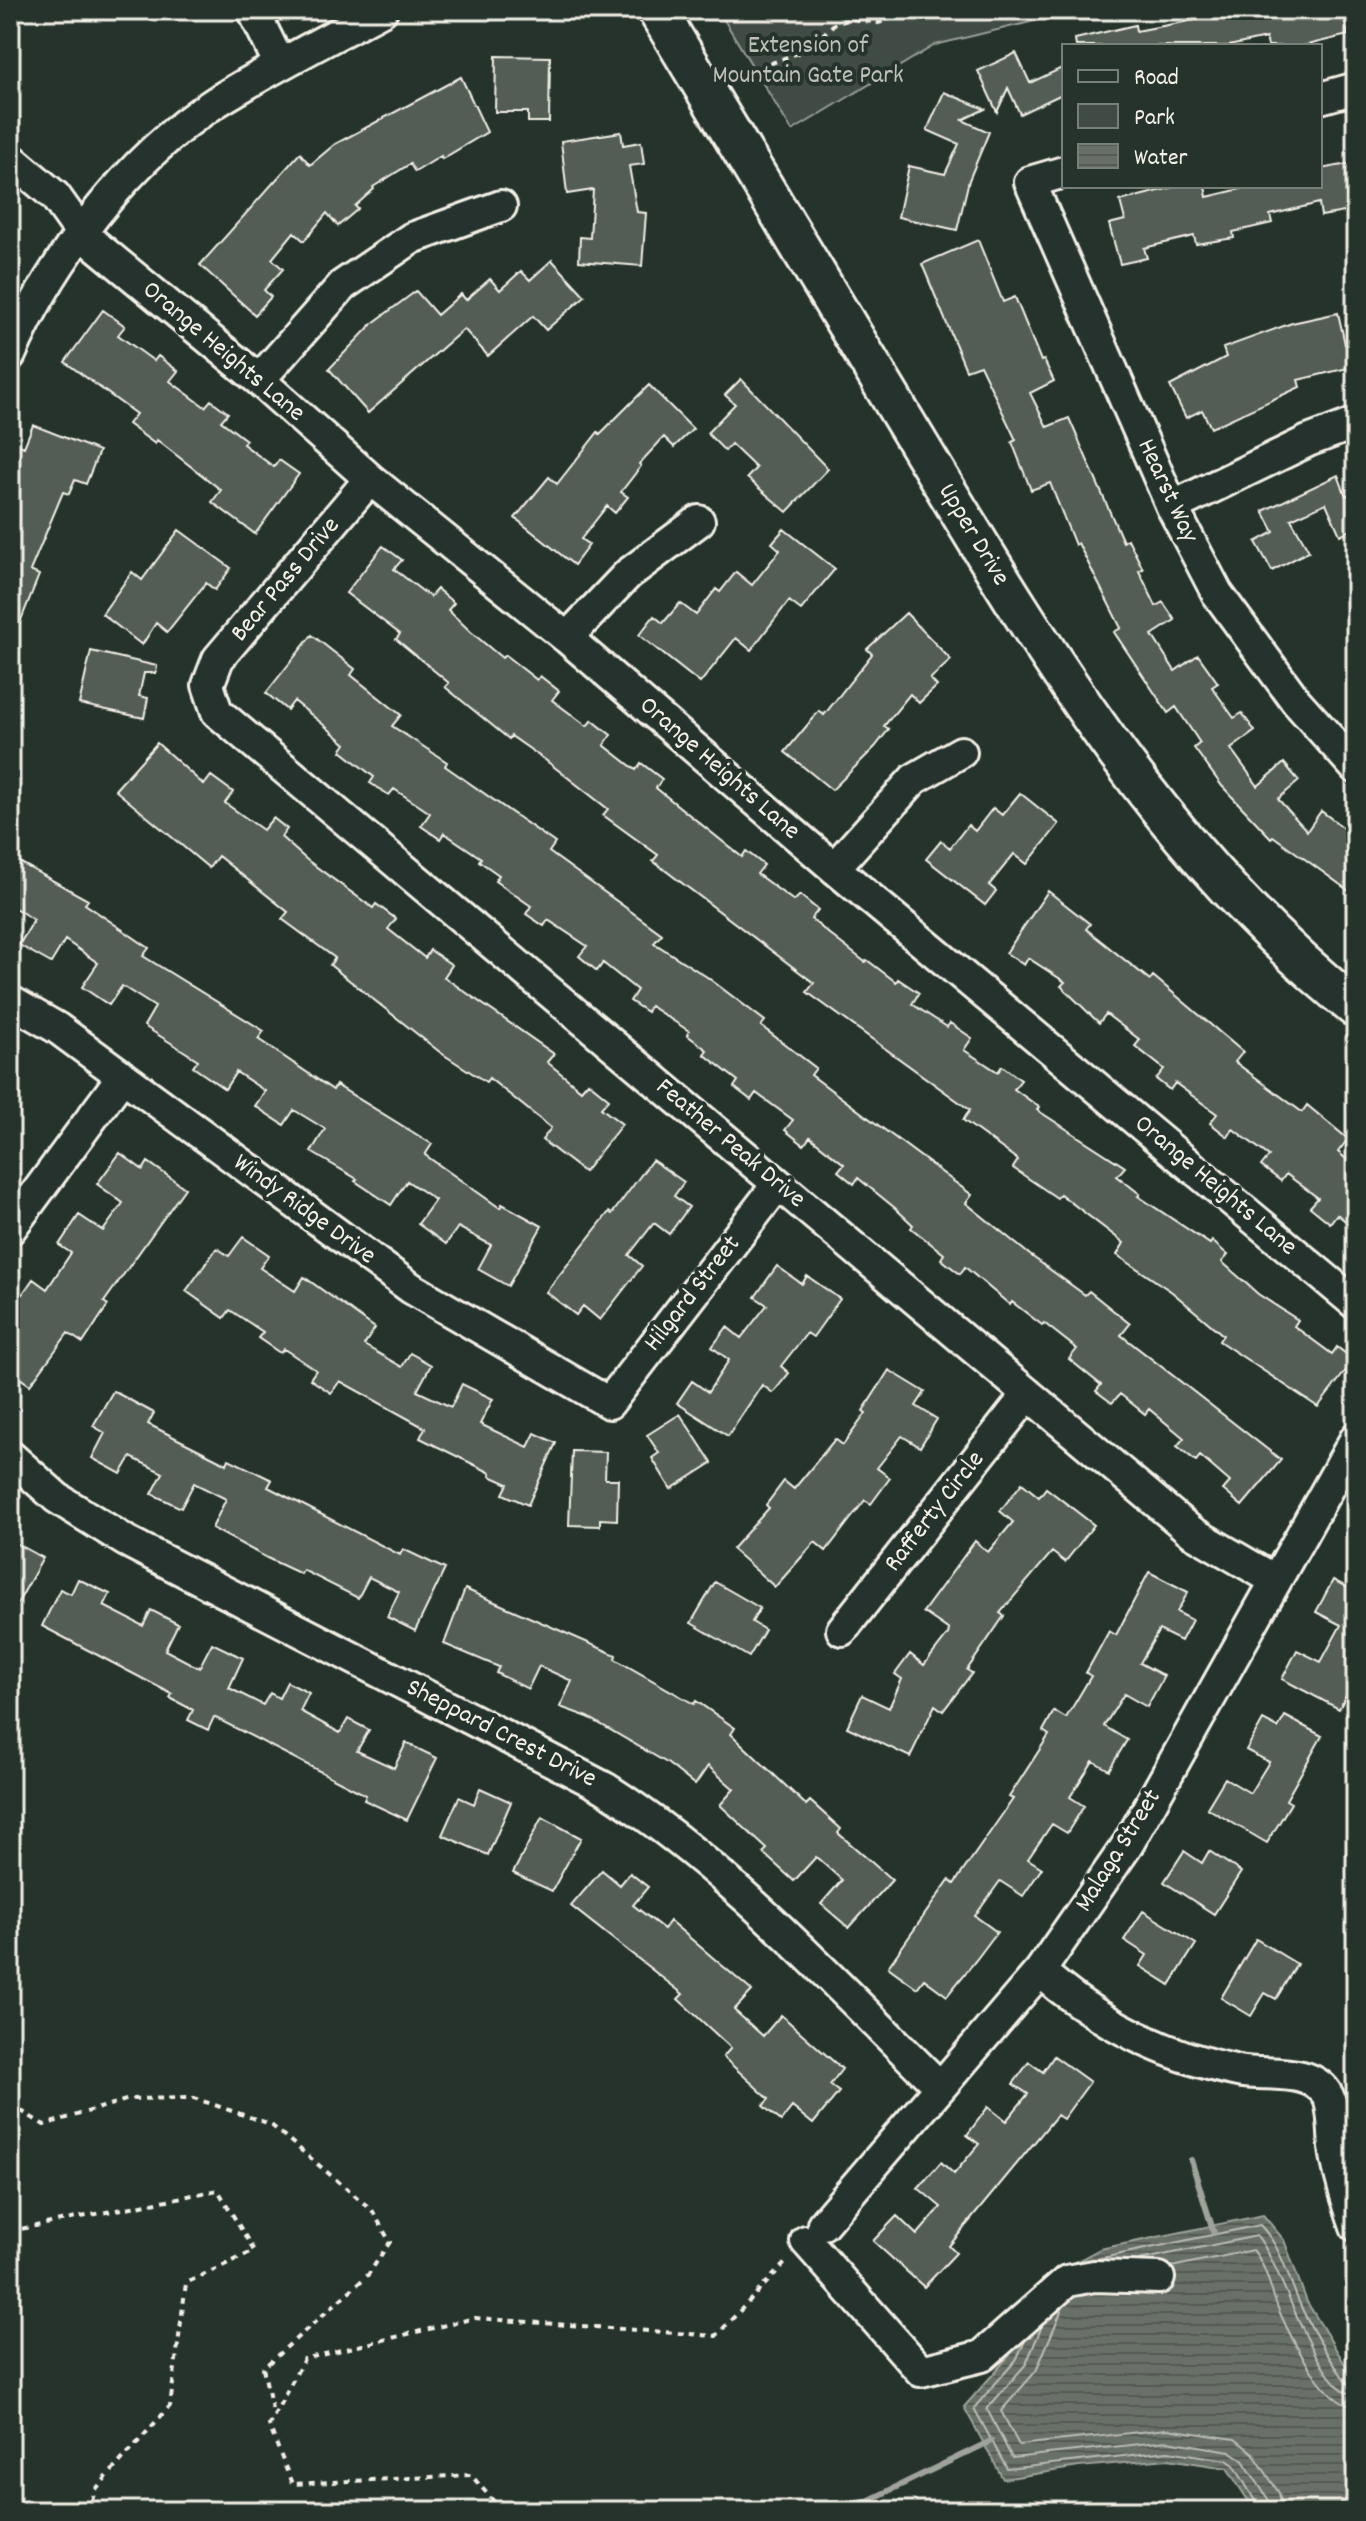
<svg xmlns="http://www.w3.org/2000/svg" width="1366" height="2521" viewBox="0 0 1366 2521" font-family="Dekko,sans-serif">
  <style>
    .park { fill: #414b45; stroke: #9a9e96; stroke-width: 2 }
    .water { fill: url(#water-rules); stroke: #9fa39b; stroke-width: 2 }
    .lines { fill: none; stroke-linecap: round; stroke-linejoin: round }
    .shore { stroke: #bcbdb5; stroke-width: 2 }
    .stream { stroke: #9fa39b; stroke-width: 6 }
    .building { fill: #525c55; stroke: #f4f1e8; stroke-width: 2 }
    .minor-casing { stroke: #f4f1e8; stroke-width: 36 }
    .major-casing { stroke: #f4f1e8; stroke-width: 44 }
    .path { stroke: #f4f1e8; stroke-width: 4; stroke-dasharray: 6 6; stroke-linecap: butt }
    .minor { stroke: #26332d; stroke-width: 30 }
    .major { stroke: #26332d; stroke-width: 38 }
    .labels { text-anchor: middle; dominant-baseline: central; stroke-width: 8; stroke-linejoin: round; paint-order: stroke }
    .park-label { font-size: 26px; fill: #bebfb7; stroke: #26332d }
    .street-label { font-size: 26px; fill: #f4f1e8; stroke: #26332d }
  </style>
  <defs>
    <pattern id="water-rules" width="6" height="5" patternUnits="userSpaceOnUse" patternTransform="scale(2)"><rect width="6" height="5" fill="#676f68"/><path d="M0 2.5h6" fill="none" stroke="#565a55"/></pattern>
  </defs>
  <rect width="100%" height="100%" fill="#26332d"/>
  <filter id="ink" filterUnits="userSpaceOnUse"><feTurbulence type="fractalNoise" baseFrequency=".0125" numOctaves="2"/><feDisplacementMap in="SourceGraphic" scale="16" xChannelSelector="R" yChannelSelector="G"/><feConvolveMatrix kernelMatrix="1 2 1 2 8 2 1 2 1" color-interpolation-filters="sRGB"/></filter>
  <g filter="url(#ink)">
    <path class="park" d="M718,10H1080L935,45L792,131Z"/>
    <path class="water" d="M1263,2215L1284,2240L1307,2302L1356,2382V2511H1255L1227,2468L1168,2459L1079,2467L1003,2479L964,2407L1010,2355L1042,2280L1100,2249Z"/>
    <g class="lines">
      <path class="shore" d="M1097,2259L1260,2225C1281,2247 1287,2274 1299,2302C1311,2330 1330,2359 1347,2383L1356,2385
        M1139,2260L1257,2236C1282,2264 1316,2393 1356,2395
        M1171,2267L1253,2250C1267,2266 1271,2293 1280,2313C1292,2340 1325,2406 1356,2407
        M1063,2307L1036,2371L1001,2411L1019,2445L1167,2429L1235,2439L1253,2453L1279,2493L1283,2511
        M1042,2326L1026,2364L987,2409L1012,2458L1167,2441L1230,2451L1242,2459L1268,2499L1271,2511
        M1025,2341L1016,2360L974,2408L1007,2469L1168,2451L1227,2460L1234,2465L1261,2511"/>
      <path class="stream" d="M1191,2160L1214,2233
        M847,2511L991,2441"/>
    </g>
    <path class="building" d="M1208,10H1342L1348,35L1303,46H1268L1266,38L1229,46H1076L1075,39L1135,25L1136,31L1200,19L1198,12Z
      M1016,53L1030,83L1064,67V93L1020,114L1008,88L997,112L978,71Z
      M496,56L550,57L549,122H528V112H495Z
      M461,77L487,132L442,159L441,156L415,172L410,164L373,187L374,189L355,206L358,209L338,226L327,213L304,241L294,232L272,259L283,269L264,290L271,297L255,315L200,265L300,153L310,165L335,144Z
      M944,92L985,109L962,120L989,132L969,180L957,230L898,217L909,166L945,174L959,144L927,130Z
      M621,132L623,145L641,142L644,164L629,166L637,212L646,213L642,266L579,261L580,237L590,238L593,190L567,194L561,141Z
      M1354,163L1356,210L1321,216L1319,203L1270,215L1272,223L1233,232L1234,238L1196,244L1194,236L1144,248L1147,258L1120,264L1109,224L1125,220L1120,201L1178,186H1205L1207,197L1253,186H1320V169Z
      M978,240L1003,302L1015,297L1041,361L1044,360L1054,381L1030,393L1047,427L1069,418L1123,542L1128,539L1143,569L1139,571L1156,606L1163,602L1175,620L1152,635L1175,671L1198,655L1218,683L1212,687L1234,718L1242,713L1255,731L1231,749L1258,786L1284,763L1299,781L1278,799L1307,831L1321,811L1356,837V896L1273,836L1271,838L1222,786L1194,748L1200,743L1176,707L1168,713L1114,632L1121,628L1078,543L1075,545L1050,483L1031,490L1012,442L1016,440L980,365L966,370L922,264Z
      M552,260L585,296L546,330L533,316L488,356L464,329L368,413L329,369L373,323L416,291L437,315L461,294L466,300L490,279L500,290L521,271L530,280Z
      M103,310L125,326L118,335L154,361L158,356L178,371L170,381L205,407L211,400L228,413L221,421L246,440L243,444L274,467L279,460L299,474L255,534L212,502L221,490L157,440L155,444L128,424L136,414L65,362Z
      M1338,313L1345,344L1356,341V366L1298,380L1300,387L1211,428L1202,410L1186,418L1170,386L1226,357L1223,348L1292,323Z
      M741,379L828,469L787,512L747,478L756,468L731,444L725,451L707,433L735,404L725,395Z
      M649,385L693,429L674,447L664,437L639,464L641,466L621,492L628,497L615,513L607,506L581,539L589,545L574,565L515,518L549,477L557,484L598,432L600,434Z
      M33,425L99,451L86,484L75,480L69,494L63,492L30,571L39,575L11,645L10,467L19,445L24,447Z
      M1338,475L1346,496L1356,492V528L1340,535L1326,503L1291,519L1309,551L1272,571L1256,542L1274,532L1263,511Z
      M784,529L835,569L801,610L789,601L751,650L736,638L700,683L639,635L654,616L663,623L680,603L696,615L716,589L720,592L736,572L752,585L780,550L772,543Z
      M179,530L231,568L215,590L206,583L167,632L156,623L142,645L102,614L132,572L142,580Z
      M383,546L402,560L394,569L430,597L437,589L454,603L448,610L471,632L502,658L505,655L537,680L540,676L559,691L552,700L587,726L592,720L611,735L604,745L636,770L641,763L662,779L656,788L742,857L746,851L764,865L757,874L794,901L800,895L818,910L811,919L833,937L865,962L867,960L896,982L898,979L919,993L912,1004L947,1027L950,1023L972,1038L964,1050L998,1072L1002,1066L1021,1080L1014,1089L1039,1107L1037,1110L1125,1167L1117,1176L1140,1194L1138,1196L1210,1244L1212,1241L1228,1255L1222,1262L1258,1294L1298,1320L1294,1326L1332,1354L1337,1347L1354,1360L1318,1407L1219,1341L1223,1335L1172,1292L1117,1255L1124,1243L1060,1194L1057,1198L1013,1168L1018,1160L963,1120L970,1110L807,992L814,983L653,861L658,855L603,815L608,809L544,759L511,736L509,739L445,687L449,683L396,639L400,634L346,593Z
      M906,613L951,660L930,679L937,686L919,703L910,694L884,726L889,729L875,747L832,790L785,752L819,711L824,715L872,654L867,649Z
      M312,635L355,669L351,675L401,715L392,726L447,762L445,766L555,843L549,852L662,934L654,943L707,977L765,1021L761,1026L816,1068L811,1075L972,1195L966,1203L1030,1255L1085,1295L1089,1291L1130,1324L1121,1335L1281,1460L1242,1506L1223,1490L1230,1482L1200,1456L1196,1461L1177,1446L1184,1438L1149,1409L1145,1414L1120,1394L1112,1403L1096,1391L1101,1385L1069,1359L1077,1349L1044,1323L1042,1325L1012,1302L1010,1305L965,1267L960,1274L941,1259L944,1254L911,1228L913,1225L895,1208L858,1178L854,1184L838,1171L844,1164L810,1137L804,1145L785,1130L793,1120L756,1093L751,1100L734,1087L738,1081L704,1054L707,1050L687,1035L689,1031L650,1006L647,1012L630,1001L637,990L603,963L597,971L579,956L587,946L548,920L544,926L526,914L531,906L495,881L499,875L479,861L481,858L444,833L440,839L421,826L430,813L394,789L389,795L370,783L374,777L341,751L346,744L325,726L294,701L287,710L266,693Z
      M91,651L157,666L156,673H144L139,696L148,698L144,718L79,704Z
      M157,743L204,785L211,776L233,792L225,803L263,830L273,818L287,829L281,837L307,860L373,908L376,904L396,919L388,929L425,958L430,950L452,965L444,977L554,1054L547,1062L581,1090L588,1082L609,1099L601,1108L622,1124L584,1172L542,1140L551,1128L489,1078L486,1082L441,1053L330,965L335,958L282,919L288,912L218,856L209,868L115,790Z
      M1020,793L1059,824L1027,864L1014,854L989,885L996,891L985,905L926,859L941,841L950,848L968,825L975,831L993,808L1002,815Z
      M10,857L88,900L85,904L149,948L143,956L264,1031L258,1039L333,1090L336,1085L432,1144L425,1155L500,1208L502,1204L542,1226L508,1286L478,1269L491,1245L458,1227L446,1244L418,1224L435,1200L407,1181L391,1205L355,1181L357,1179L311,1152L325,1129L294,1110L284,1125L255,1106L265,1091L236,1072L225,1089L193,1067L198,1060L144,1026L155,1007L122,986L109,1005L82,987L98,963L65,940L51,963L19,945L34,920L10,905Z
      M1048,891L1090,924L1086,929L1150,980L1153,976L1243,1052L1235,1062L1302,1112L1307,1105L1348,1139L1338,1152L1356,1167V1230L1337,1214L1330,1223L1310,1207L1318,1198L1286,1174L1281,1181L1261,1166L1269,1156L1233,1129L1228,1137L1210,1123L1217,1114L1175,1083L1170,1090L1156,1079L1164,1069L1135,1046L1140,1040L1106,1014L1099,1023L1061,986L1065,982L1028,958L1024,965L1006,953Z
      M120,1153L143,1170L148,1162L185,1188L104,1302L108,1305L83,1343L68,1333L30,1385L10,1371V1312L33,1279L47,1289L71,1253L59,1245L79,1215L103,1231L123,1203L97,1184Z
      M652,1160L684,1182L674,1196L689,1207L669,1234L654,1223L629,1255L642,1266L600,1320L583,1306L576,1315L546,1292L609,1212L612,1214Z
      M243,1237L269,1255L260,1268L295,1291L304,1277L375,1328L364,1345L402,1367L410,1353L431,1365L417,1391L451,1407L462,1384L493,1399L480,1424L528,1447L535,1433L556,1443L528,1505L503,1494L508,1484L490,1476L491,1473L420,1438L425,1428L340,1381L331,1393L310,1379L316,1370L284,1349L280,1353L258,1338L263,1332L230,1310L224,1318L186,1291L217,1248L229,1256Z
      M777,1266L802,1284L807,1276L840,1299L813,1337L807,1333L781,1366L789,1373L773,1393L762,1385L728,1436L677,1403L692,1381L708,1392L729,1360L712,1347L727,1327L741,1338L767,1305L755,1297Z
      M889,1370L925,1392L916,1406L937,1419L920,1447L902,1436L877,1468L890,1478L871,1504L865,1500L826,1551L815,1542L775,1587L732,1549L769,1508L766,1505L784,1481L794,1489L835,1439L843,1445L866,1413L863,1411Z
      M113,1391L154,1413L148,1424L227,1464L229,1459L272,1480L268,1487L400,1555L403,1549L445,1569L415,1631L387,1617L399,1592L369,1577L358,1598L303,1570L301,1574L267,1558L212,1528L226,1499L194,1483L181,1508L152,1494L163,1473L131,1457L121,1474L92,1458L105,1433L93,1426Z
      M680,1414L712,1463L671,1489L652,1458L659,1453L647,1435Z
      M572,1451L606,1452L605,1479H618L617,1520L600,1519V1526L569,1525Z
      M1022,1483L1039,1497L1046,1488L1094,1525L1065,1562L1052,1552L1000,1613L1004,1616L967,1670L972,1673L943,1711L935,1705L910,1757L847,1727L862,1695L889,1708L902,1679L895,1674L910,1654L924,1665L948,1634L949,1630L923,1612L975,1541L988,1552L1013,1522L1000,1511Z
      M10,1540L43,1558L10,1617Z
      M1149,1572L1188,1592L1177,1612L1192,1620L1181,1641L1159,1630L1140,1663L1164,1676L1147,1707L1124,1694L1104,1726L1127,1740L1109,1770L1093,1761L1070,1797L1084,1806L1067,1833L1052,1824L1028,1859L1042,1868L1023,1896L1000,1881L975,1916L997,1932L976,1960L947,1996L924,1979L917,1988L888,1967L949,1880L954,1884L1013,1799L1009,1797L1049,1735L1043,1731L1054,1711L1066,1718L1091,1676L1086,1673L1109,1631L1116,1635Z
      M78,1579L110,1594L104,1606L143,1626L151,1610L178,1624L165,1650L199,1668L212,1643L243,1658L229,1688L263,1705L270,1693L279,1698L287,1682L309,1693L300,1711L340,1733L348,1719L369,1730L357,1751L394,1768L406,1743L437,1758L407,1820L364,1800L366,1795L214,1717L208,1730L188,1720L193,1710L170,1698L172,1694L42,1626L60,1589L71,1594Z
      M1333,1580L1356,1592V1677L1339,1709L1282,1679L1297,1650L1321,1662L1341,1625L1316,1612Z
      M715,1582L760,1608L752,1622L765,1630L749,1657L691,1623Z
      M465,1589L616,1655L615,1659L694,1704L696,1701L735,1728L731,1734L806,1805L810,1801L841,1829L838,1833L892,1880L849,1928L821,1904L842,1880L816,1857L794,1881L763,1853L767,1849L720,1805L734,1789L708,1766L695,1785L667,1763L588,1717L560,1707L572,1681L539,1666L528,1689L496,1673L499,1667L444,1644Z
      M1285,1716L1322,1736L1286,1800L1291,1803L1267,1843L1207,1808L1225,1778L1250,1793L1269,1762L1246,1750L1263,1720L1278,1728Z
      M480,1788L511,1802L488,1855L442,1835L459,1797L474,1804Z
      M542,1817L581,1838L552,1891L513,1873Z
      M1184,1851L1202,1863L1209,1851L1241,1872L1214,1914L1164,1882Z
      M602,1870L620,1885L630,1873L648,1887L633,1905L664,1929L670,1921L752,1991L734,2010L763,2036L781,2015L842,2069L830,2085L839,2092L813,2124L792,2107L781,2121L763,2106L769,2099L723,2057L731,2048L678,1999L683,1994L571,1906Z
      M1143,1911L1196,1944L1170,1985L1140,1966L1147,1955L1124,1940Z
      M1256,1939L1297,1964L1276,1999L1265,1993L1251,2016L1221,1998Z
      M1054,2056L1090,2082L1063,2119L1057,2115L949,2246L956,2253L924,2287L873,2241L897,2216L917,2235L941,2207L918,2188L941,2162L954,2174L979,2144L967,2135L988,2107L1006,2121L1028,2094L1013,2084L1029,2062L1043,2072Z"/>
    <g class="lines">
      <defs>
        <path id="minor" d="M253,10L280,65
          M1320,98L1356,88
          M10,158L55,196L82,234L259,380L370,479L567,638L834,868L1356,1304
          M1064,172L1030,182L1172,507L1217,593L1296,701L1356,768
          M10,355C50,262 129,157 216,102C269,69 326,40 382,10
          M259,380L343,285L412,238L501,206
          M370,479L218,659L208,685L217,712L1192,1532L1275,1580
          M1172,507L1308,441L1356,423
          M567,638L628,574L699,521
          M834,868L914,779L961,752
          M10,1001L57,1028L411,1288L609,1403L778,1184
          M10,1229L122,1077
          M10,1456L57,1498L126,1541L605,1788C728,1866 836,1985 940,2087
          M842,1630L1028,1394
          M1040,1971C1095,2021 1164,2056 1238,2071C1265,2077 1312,2066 1328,2096C1335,2110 1333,2139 1336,2155C1340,2179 1348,2203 1356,2226
          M823,2224L1040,1971L1128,1844L1356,1438
          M806,2241L921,2371L982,2356L1067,2281L1094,2276L1159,2278"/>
        <path id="major" d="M657,10C748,159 837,309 927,458C1047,658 1171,862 1356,1008"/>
      </defs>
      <use href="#minor" class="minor-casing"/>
      <use href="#major" class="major-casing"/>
      <path class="path" d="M748,72L808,49L834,24L852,19L879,23L913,10
        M10,2104L44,2125L129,2099L194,2098L270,2124L372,2210L390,2242L368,2275L263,2368L273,2413
        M10,2231L218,2190L254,2251L186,2283L170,2406L95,2490L89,2511
        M502,2511L471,2475L292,2484L269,2425L304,2359L475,2318L716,2336L788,2260"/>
      <use href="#minor" class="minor"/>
      <use href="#major" class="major"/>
    </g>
  </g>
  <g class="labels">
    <g class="park-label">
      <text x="808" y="46">Extension of<tspan x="808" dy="30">Mountain Gate Park</tspan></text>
    </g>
    <g class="street-label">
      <text transform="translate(223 352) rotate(40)">Orange Heights Lane</text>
      <text transform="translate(1167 491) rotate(65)">Hearst Way</text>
      <text transform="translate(973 535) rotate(59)">Upper Drive</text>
      <text transform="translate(286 580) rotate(-50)">Bear Pass Drive</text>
      <text transform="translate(719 769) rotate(41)">Orange Heights Lane</text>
      <text transform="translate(730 1144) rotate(40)">Feather Peak Drive</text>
      <text transform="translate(1215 1186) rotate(40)">Orange Heights Lane</text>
      <text transform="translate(304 1210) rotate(36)">Windy Ridge Drive</text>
      <text transform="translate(693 1294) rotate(-52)">Hilgard Street</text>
      <text transform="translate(935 1512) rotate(-52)">Rafferty Circle</text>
      <text transform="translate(501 1734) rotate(27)">Sheppard Crest Drive</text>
      <text transform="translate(1119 1851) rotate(-58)">Malaga Street</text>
    </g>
  </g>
  <rect width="1366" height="2521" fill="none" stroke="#26332d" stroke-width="40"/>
  <rect x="20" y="20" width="1326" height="2481" fill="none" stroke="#f4f1e8" stroke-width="3" filter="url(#ink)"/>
  <rect x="1062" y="44" width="260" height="144" fill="#26332d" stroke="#787f78" stroke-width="2"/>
  <rect x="1078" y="70" width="40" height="12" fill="#26332d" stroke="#787f78" stroke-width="2"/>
  <text x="1134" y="84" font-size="24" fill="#f4f1e8">Road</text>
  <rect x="1078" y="104" width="40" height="24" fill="#414b45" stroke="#787f78" stroke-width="2"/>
  <text x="1134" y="124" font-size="24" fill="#f4f1e8">Park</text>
  <rect x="1078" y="144" width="40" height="24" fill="url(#water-rules)" stroke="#787f78" stroke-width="2"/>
  <text x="1134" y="164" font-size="24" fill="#f4f1e8">Water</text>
</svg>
